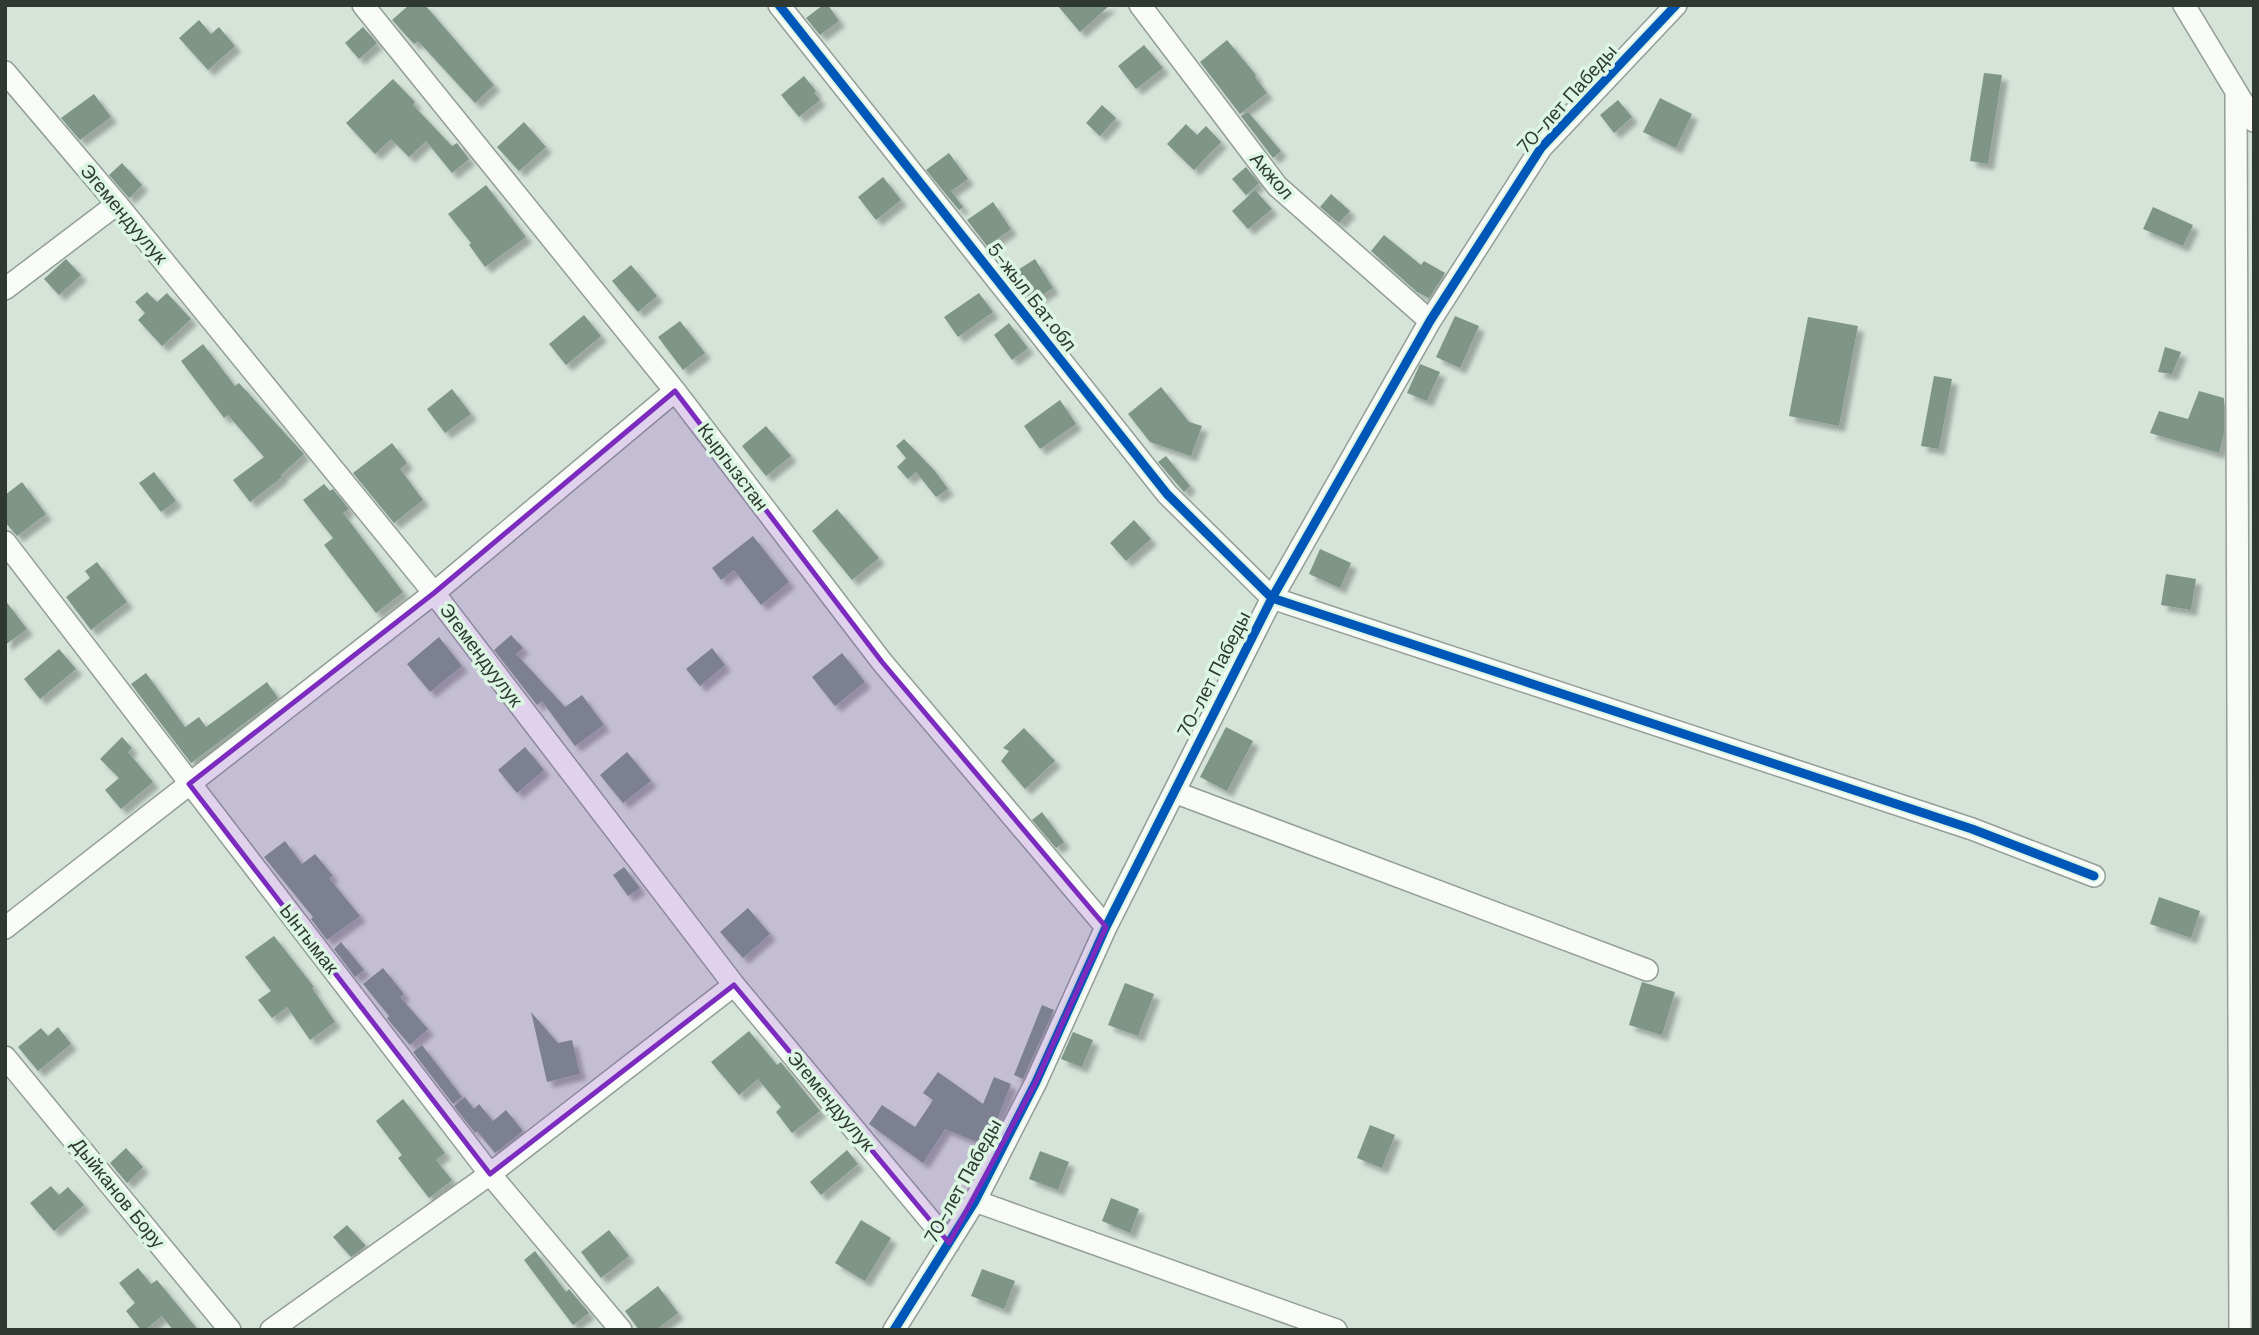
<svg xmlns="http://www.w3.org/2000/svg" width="2259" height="1335" viewBox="0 0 2259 1335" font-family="'DM Sans',sans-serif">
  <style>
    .building { fill: #7e9588; filter: url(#shadow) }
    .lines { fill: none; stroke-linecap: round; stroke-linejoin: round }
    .minor-casing { stroke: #929e96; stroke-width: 24 }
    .minor { stroke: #f9fbf9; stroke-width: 21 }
    .cycleway-casing { stroke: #dcf6e3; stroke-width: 13 }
    .cycleway { stroke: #0057b8; stroke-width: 9 }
    .marked { fill: #7b2cbf; fill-opacity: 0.2; stroke: #7b2cbf; stroke-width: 5; stroke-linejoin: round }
    .labels { text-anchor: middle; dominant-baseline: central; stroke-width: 7; stroke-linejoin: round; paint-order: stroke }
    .street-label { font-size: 19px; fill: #2f3932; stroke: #dcf6e3 }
  </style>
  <defs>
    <filter id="shadow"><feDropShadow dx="6" dy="6" stdDeviation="2" flood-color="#0004"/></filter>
  </defs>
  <rect width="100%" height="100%" fill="#d5e3d9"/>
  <path class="building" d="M409,5H425L494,85L475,103L418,41L414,44L392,20Z
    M823,5H828L839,21L820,35L806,18Z
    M1057,5H1110L1080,32Z
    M199,20L211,34L219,27L235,46L208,70L179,38Z
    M363,27L377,43L359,59L345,43Z
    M1227,40L1256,75L1255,77L1267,93L1240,114L1200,62Z
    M1144,45L1163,68L1136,89L1118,66Z
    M1984,73L2002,75L1988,164L1970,161Z
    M804,76L816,91L814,93L820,100L799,117L781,95Z
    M393,79L415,102L413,105L452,146L457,143L469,159L452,173L426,141L409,157L391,139L375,154L346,123Z
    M94,94L111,117L80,140L61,118Z
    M1660,98L1692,114L1676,148L1643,132Z
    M1618,100L1632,117L1614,133L1600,115Z
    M1102,105L1116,118L1100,136L1086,123Z
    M1248,112L1281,151L1273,158L1241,116Z
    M524,122L546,147L519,171L497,147Z
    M1186,124L1197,135L1206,126L1221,142L1194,170L1167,144Z
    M949,153L968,179L951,191L963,207L959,210L926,170Z
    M122,163L142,185L129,198L109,175Z
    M1246,167L1259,183L1246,195L1232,179Z
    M883,177L901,200L876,220L858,197Z
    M486,185L526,237L485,267L469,245L471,243L448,214Z
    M1255,190L1272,209L1248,229L1232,211Z
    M1331,194L1350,211L1339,223L1320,207Z
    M993,202L1011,229L987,246L967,220Z
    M2153,207L2193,225L2183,246L2143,229Z
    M1384,235L1421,265L1424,261L1445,273L1429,298L1417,292L1371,251Z
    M66,259L81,275L59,295L44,279Z
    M1035,259L1053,288L1031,302L1010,275Z
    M631,265L657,296L638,312L612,281Z
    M147,292L157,302L167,293L191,319L162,346L138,320L145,313L135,302Z
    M979,293L993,312L958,337L944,317Z
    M584,315L601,336L566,365L549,344Z
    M1455,316L1479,326L1460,368L1436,357Z
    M1808,317L1858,326L1839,426L1789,416Z
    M680,321L705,353L683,370L658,337Z
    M1009,323L1028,348L1012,360L994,335Z
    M203,344L235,386L239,383L304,454L281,475L282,477L250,502L233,480L264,457L228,415L224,418L181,361Z
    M2165,347L2181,352L2172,374L2158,372Z
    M1420,364L1440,372L1427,401L1407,393Z
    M1934,376L1952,379L1939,449L1921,446Z
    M1161,387L1189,422L1202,426L1191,456L1150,442L1128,414Z
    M452,389L471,414L445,433L427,409Z
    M2199,391L2224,398V433L2219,453L2150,433L2159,411L2188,419Z
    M1060,400L1076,424L1040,449L1024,426Z
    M766,426L791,456L766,476L742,446Z
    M904,439L935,471L948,489L936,497L916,472L908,479L897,467L906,458L896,446Z
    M392,443L407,463L400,469L423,500L394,523L353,473Z
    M1166,456L1190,486L1184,492L1158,462Z
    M154,472L176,501L161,512L139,483Z
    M22,482L46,514L17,536L5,522V495Z
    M324,484L330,491L333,489L349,509L343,513L403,592L376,613L324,545L333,538L303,500Z
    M837,509L879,558L852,580L812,531Z
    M1134,520L1151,539L1126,561L1110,543Z
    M753,536L789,582L761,605L734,570L721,580L712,568Z
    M1320,549L1351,563L1340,588L1309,574Z
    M97,562L127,602L91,630L66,597L90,578L85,571Z
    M2166,574L2196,579L2191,610L2161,605Z
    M5,600L27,629L5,645Z
    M511,635L523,648L516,654L565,707L582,695L604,725L575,746L542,701L537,705L494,650Z
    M439,637L462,666L430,692L407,664Z
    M712,648L725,665L700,686L686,669Z
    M59,649L76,669L40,699L24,679Z
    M842,653L865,682L835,706L812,677Z
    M146,673L185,727L199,717L206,727L267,682L278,698L191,763L131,684Z
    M1226,727L1253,741L1227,791L1200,777Z
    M1024,728L1055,761L1025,789L1001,761L1009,751L1003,748Z
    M122,737L132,748L128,752L153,782L121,809L105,790L119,778L100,759Z
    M525,747L544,770L517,793L498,770Z
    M627,752L651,781L623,803L600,775Z
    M1042,812L1064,842L1056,848L1032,820Z
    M285,841L302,864L315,854L333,876L329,878L360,916L327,940L311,919L313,917L264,857Z
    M624,867L640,888L628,896L613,875Z
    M2159,897L2200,911L2191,938L2150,924Z
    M748,908L770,934L743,958L720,932Z
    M274,936L314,987L312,988L335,1022L310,1040L287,1007L272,1018L258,1000L271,991L245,957Z
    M341,942L364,970L355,977L334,949Z
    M383,968L404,994L400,997L428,1029L410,1045L390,1022L387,1018L389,1016L363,984Z
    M1642,982L1675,992L1662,1035L1629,1025Z
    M1125,983L1154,994L1138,1036L1108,1025Z
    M1042,1005L1054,1010L1023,1079L1014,1075Z
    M531,1012L558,1043L572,1040L580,1074L547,1082Z
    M58,1027L71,1044L38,1071L18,1047L41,1028L48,1036Z
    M749,1031L777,1065L781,1062L820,1111L792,1133L776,1112L781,1107L758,1079L739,1095L711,1062Z
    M1073,1032L1093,1040L1082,1067L1061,1059Z
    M422,1045L462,1097L453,1104L413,1052Z
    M938,1072L983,1104L994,1077L1011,1084L987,1146L945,1129L923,1163L869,1124L882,1105L915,1127L933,1100L923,1093Z
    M465,1097L474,1109L479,1104L493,1121L506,1110L523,1131L495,1153L477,1131L475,1133L454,1106Z
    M403,1099L445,1153L436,1160L452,1180L429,1198L398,1158L402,1155L376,1121Z
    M1370,1125L1395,1135L1382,1168L1357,1158Z
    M126,1148L143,1167L127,1183L110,1163Z
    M847,1150L858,1164L821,1195L810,1182Z
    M1040,1151L1069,1162L1058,1190L1029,1179Z
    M51,1186L59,1195L68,1187L84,1205L54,1231L30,1203Z
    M1111,1198L1139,1209L1130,1233L1102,1221Z
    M861,1220L891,1238L865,1281L835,1263Z
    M347,1225L366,1246L351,1257L333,1237Z
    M609,1230L629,1256L601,1278L581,1252Z
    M535,1251L566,1292L569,1289L589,1313L573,1325L524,1260Z
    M138,1268L151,1284L157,1280L198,1330H173L162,1316L145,1330H141L126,1311L135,1303L119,1283Z
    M982,1269L1015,1281L1004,1309L971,1296Z
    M658,1286L678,1313L656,1330H639L625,1311Z"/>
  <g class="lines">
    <defs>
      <path id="minor" d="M363,5L675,391L882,662L1106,927
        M779,5L1167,494L1272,598L1972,829L2094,876
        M1140,5L1277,186L1430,321
        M2184,5L2254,121
        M5,72L117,204L434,593L734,985L949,1243
        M2236,92L2240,1330
        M5,289L117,204
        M5,542L490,1174L621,1330
        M1174,792L1647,970
        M5,928L434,593L675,391
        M5,1057L230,1330
        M975,1201L1336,1330
        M271,1330L490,1174L734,985
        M894,1330L975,1201L1036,1082L1106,927L1272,598L1430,321L1541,148L1676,5"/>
    </defs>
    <use href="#minor" class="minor-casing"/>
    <use href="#minor" class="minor"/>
    <defs>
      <path id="cycleway" d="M779,5L1167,494L1272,598L1972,829L2094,876
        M894,1330L975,1201L1036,1082L1106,927L1272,598L1430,321L1541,148L1676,5"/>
    </defs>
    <use href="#cycleway" class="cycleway-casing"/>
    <use href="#cycleway" class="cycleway"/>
  </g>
  <path class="marked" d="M675,391L882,662L1106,927L1036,1082L949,1243L734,985L490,1174L189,784L434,593Z"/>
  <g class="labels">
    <g class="street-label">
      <text transform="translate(1567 99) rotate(-48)">70-лет Пабеды</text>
      <text transform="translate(1272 176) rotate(49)">Акжол</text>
      <text transform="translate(124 214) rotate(50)">Эгемендуулук</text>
      <text transform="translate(1032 297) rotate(52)">5-жыл Бат.обл</text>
      <text transform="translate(733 467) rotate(53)">Кыргызстан</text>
      <text transform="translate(481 655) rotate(53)">Эгемендуулук</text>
      <text transform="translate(1214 674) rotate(-63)">70-лет Пабеды</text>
      <text transform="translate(309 939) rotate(52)">Ынтымак</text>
      <text transform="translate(831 1101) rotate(50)">Эгемендуулук</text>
      <text transform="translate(963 1181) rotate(-61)">70-лет Пабеды</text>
      <text transform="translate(118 1193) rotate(51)">Дыйканов Бору</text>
    </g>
  </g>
  <rect width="2259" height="1335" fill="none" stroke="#2f3932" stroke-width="14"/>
</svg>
